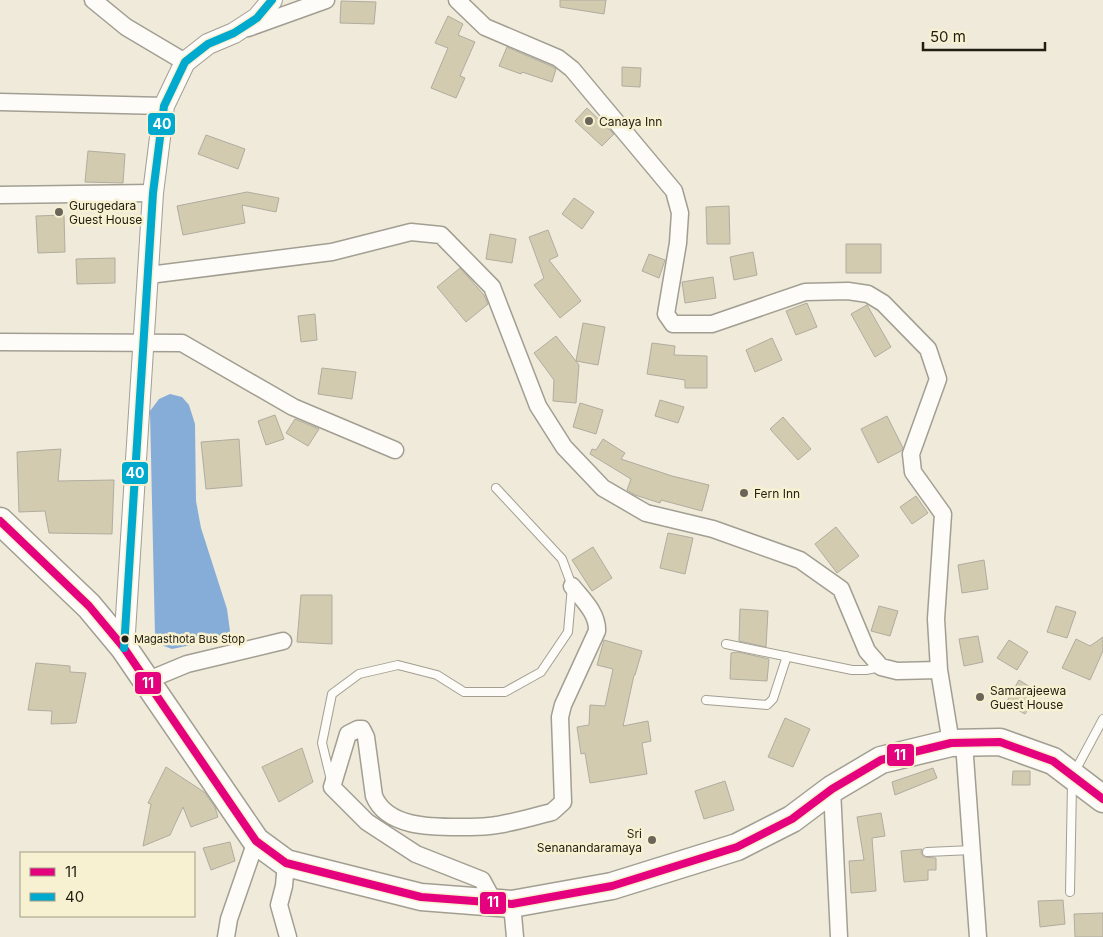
<svg xmlns="http://www.w3.org/2000/svg" width="1103" height="937" viewBox="0 0 1103 937" font-family="Inter,sans-serif">
  <style>
    .water { fill: #86add8 }
    .building { fill: #d2cbb0; stroke: #b0ac9f }
    .lines { fill: none; stroke-linecap: round; stroke-linejoin: round }
    .service-casing { stroke: #a29f92; stroke-width: 10 }
    .minor-casing { stroke: #a29f92; stroke-width: 19 }
    .tertiary-casing { stroke: #a29f92; stroke-width: 22 }
    .trunk-casing { stroke: #a29f92; stroke-width: 29 }
    .service { stroke: #fdfcf9; stroke-width: 8 }
    .minor { stroke: #fdfcf9; stroke-width: 16 }
    .tertiary { stroke: #fdfcf9; stroke-width: 20 }
    .trunk { stroke: #fdfcf9; stroke-width: 26 }
    .bus-1-casing { stroke: #f7f0d1; stroke-width: 11 }
    .bus-2-casing { stroke: #f7f0d1; stroke-width: 11 }
    .bus-1 { stroke: #e5007d; stroke-width: 8 }
    .bus-2 { stroke: #00a9ce; stroke-width: 8 }
    .poi-dot { fill: #696558; stroke: #f7f0d1; stroke-width: 2 }
    .bus-dot { fill: #211e13; stroke: #f7f0d1; stroke-width: 2 }
    .labels { text-anchor: middle; dominant-baseline: central; stroke-width: 5; stroke-linejoin: round; paint-order: stroke }
    .bus-label { font-size: 11px; fill: #211e13; stroke: #f7f0d1; text-anchor: start }
    .poi-label { font-size: 12px; fill: #211e13; stroke: #f7f0d1; text-anchor: start }
    .line-badge { stroke: #f7f0d1; stroke-width: 2 }
    .badge-label { font-size: 14px; text-anchor: middle; font-weight: bold; fill: #fff }
  </style>
  <rect width="100%" height="100%" fill="#efead9"/>
  <path class="water" d="M170,394L182,397L189,405L195,424L196,501L201,528L227,609L230,631L224,638L172,649L164,646L155,636L150,411L159,399Z"/>
  <path class="building" d="M560,0H606L604,14L560,7Z
    M341,1L376,2L374,24L340,23Z
    M448,16L463,24L458,35L475,42L460,76L465,78L456,98L431,88L448,48L435,43Z
    M507,47L553,67L556,69L552,82L522,72L521,74L499,66Z
    M622,67L641,68L640,87L622,86Z
    M587,108L614,134L602,146L575,121Z
    M206,135L245,149L238,169L198,154Z
    M88,151L125,154L123,183L85,182Z
    M247,192L279,198L276,212L242,205L245,223L183,235L177,206Z
    M574,198L594,212L582,229L562,214Z
    M729,206L730,244H707L706,207Z
    M64,215L65,252L38,253L36,216Z
    M548,230L558,256L549,260L581,301L560,318L534,285L544,278L529,237Z
    M490,234L516,239L512,263L486,259Z
    M846,244H881V273H846Z
    M753,252L757,275L734,280L730,257Z
    M649,254L665,260L659,278L642,271Z
    M115,258V283L77,284L76,259Z
    M460,268L484,295L488,304L466,322L437,287Z
    M713,277L716,298L685,303L682,282Z
    M807,303L817,327L796,335L786,311Z
    M867,305L891,347L875,357L851,314Z
    M315,314L317,340L301,342L298,316Z
    M583,323L605,327L598,365L576,361Z
    M556,336L579,365L576,403L553,401L554,380L534,353Z
    M772,338L782,360L755,372L746,350Z
    M652,343L675,346L674,355L707,356V388H685V380L647,374Z
    M322,368L356,372L352,399L318,394Z
    M660,400L684,407L678,423L655,416Z
    M580,403L603,410L596,434L573,427Z
    M275,415L284,439L266,445L258,421Z
    M887,416L903,448L901,451L878,463L861,429Z
    M783,417L811,449L798,460L770,429Z
    M295,419L319,429L308,446L286,433Z
    M239,439L242,486L206,489L201,442Z
    M603,439L625,453L621,459L672,476L709,485L702,511L661,500L660,503L635,495L627,490L631,479L590,454L592,449L596,450Z
    M61,449L58,481L114,480L112,534L49,533L45,511L19,512L17,452Z
    M916,496L928,513L912,524L900,507Z
    M836,527L859,556L837,573L815,544Z
    M668,533L693,538L685,574L660,568Z
    M593,547L612,578L592,591L572,560Z
    M984,560L988,589L962,593L958,565Z
    M301,595H332V644L297,642Z
    M879,606L898,611L890,636L871,631Z
    M1056,606L1076,612L1067,638L1047,632Z
    M740,609L768,611L766,647L739,641Z
    M978,636L983,662L964,666L959,639Z
    M1103,637V651L1090,680L1062,668L1076,639L1090,646Z
    M604,640L642,651L635,675H634L623,726L648,721L651,741L642,743L647,774L590,783L585,753L581,754L577,727L589,725L590,705L605,706L613,669L597,665Z
    M1009,640L1028,652L1017,670L997,658Z
    M738,652L769,659L767,681L730,679L731,653Z
    M36,663L70,666V672L86,673L76,723L51,724L52,711L28,710Z
    M1019,680L1038,692L1025,714L1006,703Z
    M785,718L810,729L793,767L768,757Z
    M302,748L313,782L279,802L262,767Z
    M166,767L204,792L215,807L218,817L191,827L183,807L170,835L143,846L151,804L148,803Z
    M933,768L937,778L895,795L892,782Z
    M1013,771H1030V785H1012Z
    M725,781L734,810L704,819L695,791Z
    M881,813L885,836L872,838L876,891L851,893L849,861L864,860L857,817Z
    M230,842L235,861L211,870L203,848Z
    M922,849L921,853L924,857L936,858V870H928V880L904,882L901,851Z
    M1063,900L1065,924L1040,927L1038,901Z
    M1103,913V937H1075L1074,914Z"/>
  <g class="lines">
    <defs>
      <path id="service" d="M726,644L852,670H866L881,667
        M706,700L767,705L773,699L787,656
        M1074,773L1103,719
        M331,780L322,743L332,694L359,674L398,665L437,675L464,692H505L541,672L568,632L572,586L562,559L496,488
        M927,852L972,850
        M1070,892L1072,784"/>
      <path id="minor" d="M93,0L126,27L185,62
        M457,0L485,27L558,58L572,69L674,191L680,213L678,243L666,314L673,324H712L805,292L848,291L868,294L883,303L928,349L938,379L911,454L913,472L943,514L936,619L939,670L951,743
        M248,28L326,0
        M0,102L164,106
        M0,195L153,193
        M149,275L332,252L411,232L441,235L492,287L538,406L564,447L603,488L646,513L713,529L800,560L841,589L867,651L881,667L897,671L939,670
        M0,342L182,343L293,407L395,450
        M146,681L187,664L283,641
        M964,743L978,937
        M832,789L839,937
        M286,863L284,886L279,905L288,937
        M495,904L482,880L416,854L367,822L332,787L348,734L358,729H362L366,737L374,796C387,828 433,827 462,827C471,827 480,827 489,826C510,824 532,817 552,812L563,802L560,717L563,705L597,631C598,613 582,599 572,586
        M512,904L515,937
        M226,937L229,919L256,841"/>
      <path id="tertiary" d="M124,648L153,193L164,106L185,62L208,44L234,33L257,18L272,0"/>
      <path id="trunk" d="M0,521L89,606L124,648L256,841L286,863L421,897L512,904L612,886L737,847L792,819L832,789L881,760L951,743L1000,742L1053,761L1103,799"/>
    </defs>
    <use href="#service" class="service-casing"/>
    <use href="#minor" class="minor-casing"/>
    <use href="#tertiary" class="tertiary-casing"/>
    <use href="#trunk" class="trunk-casing"/>
    <use href="#service" class="service"/>
    <use href="#minor" class="minor"/>
    <use href="#tertiary" class="tertiary"/>
    <use href="#trunk" class="trunk"/>
    <defs>
      <path id="bus-1" d="M0,521L89,606L124,648L256,841L286,863L421,897L512,904L612,886L737,847L792,819L832,789L881,760L951,743L1000,742L1053,761L1103,799"/>
      <path id="bus-2" d="M124,648L153,193L164,106L185,62L208,44L234,33L257,18L272,0"/>
    </defs>
    <use href="#bus-1" class="bus-1-casing"/>
    <use href="#bus-2" class="bus-2-casing"/>
    <use href="#bus-1" class="bus-1"/>
    <use href="#bus-2" class="bus-2"/>
  </g>
  <g class="poi-dot">
    <circle cx="589" cy="121" r="5"/>
    <circle cx="59" cy="212" r="5"/>
    <circle cx="744" cy="493" r="5"/>
    <circle cx="980" cy="697" r="5"/>
    <circle cx="652" cy="840" r="5"/>
  </g>
  <circle class="bus-dot" cx="125" cy="639" r="4.5"/>
  <g class="labels">
    <g class="bus-label">
      <text x="134" y="639">Magasthota Bus Stop</text>
    </g>
    <g class="poi-label">
      <text x="599" y="121">Canaya Inn</text>
      <text x="69" y="205">Gurugedara<tspan x="69" dy="14">Guest House</tspan></text>
      <text x="754" y="493">Fern Inn</text>
      <text x="990" y="690">Samarajeewa<tspan x="990" dy="14">Guest House</tspan></text>
      <text x="642" y="833" text-anchor="end">Sri<tspan x="642" dy="14">Senanandaramaya</tspan></text>
    </g>
  </g>
  <g class="line-badge">
    <rect x="147" y="112" width="29" height="24" rx="5" fill="#00a9ce"/>
    <rect x="121" y="461" width="28" height="24" rx="5" fill="#00a9ce"/>
    <rect x="134" y="671" width="28" height="24" rx="5" fill="#e5007d"/>
    <rect x="886" y="743" width="29" height="24" rx="5" fill="#e5007d"/>
    <rect x="479" y="891" width="28" height="24" rx="5" fill="#e5007d"/>
  </g>
  <g class="badge-label">
    <text x="162" y="129">40</text>
    <text x="135" y="478">40</text>
    <text x="148" y="688">11</text>
    <text x="900" y="760">11</text>
    <text x="493" y="907">11</text>
  </g>
  <rect x="20" y="852" width="175" height="65" fill="#f7f0d1" stroke="#a19c85"/>
  <rect x="30" y="868" width="25" height="8" fill="#e5007d" stroke="#a19c85"/>
  <text x="65" y="877" font-size="15" fill="#211e13">11</text>
  <rect x="30" y="893" width="25" height="8" fill="#00a9ce" stroke="#a19c85"/>
  <text x="65" y="902" font-size="15" fill="#211e13">40</text>
  <path d="M923 42v8h122v-8" fill="none" stroke="#211e13" stroke-width="2.5"/>
  <text x="930" y="42" font-size="15" fill="#211e13" stroke="#f7f0d1" stroke-width="4" paint-order="stroke">50 m</text>
</svg>
